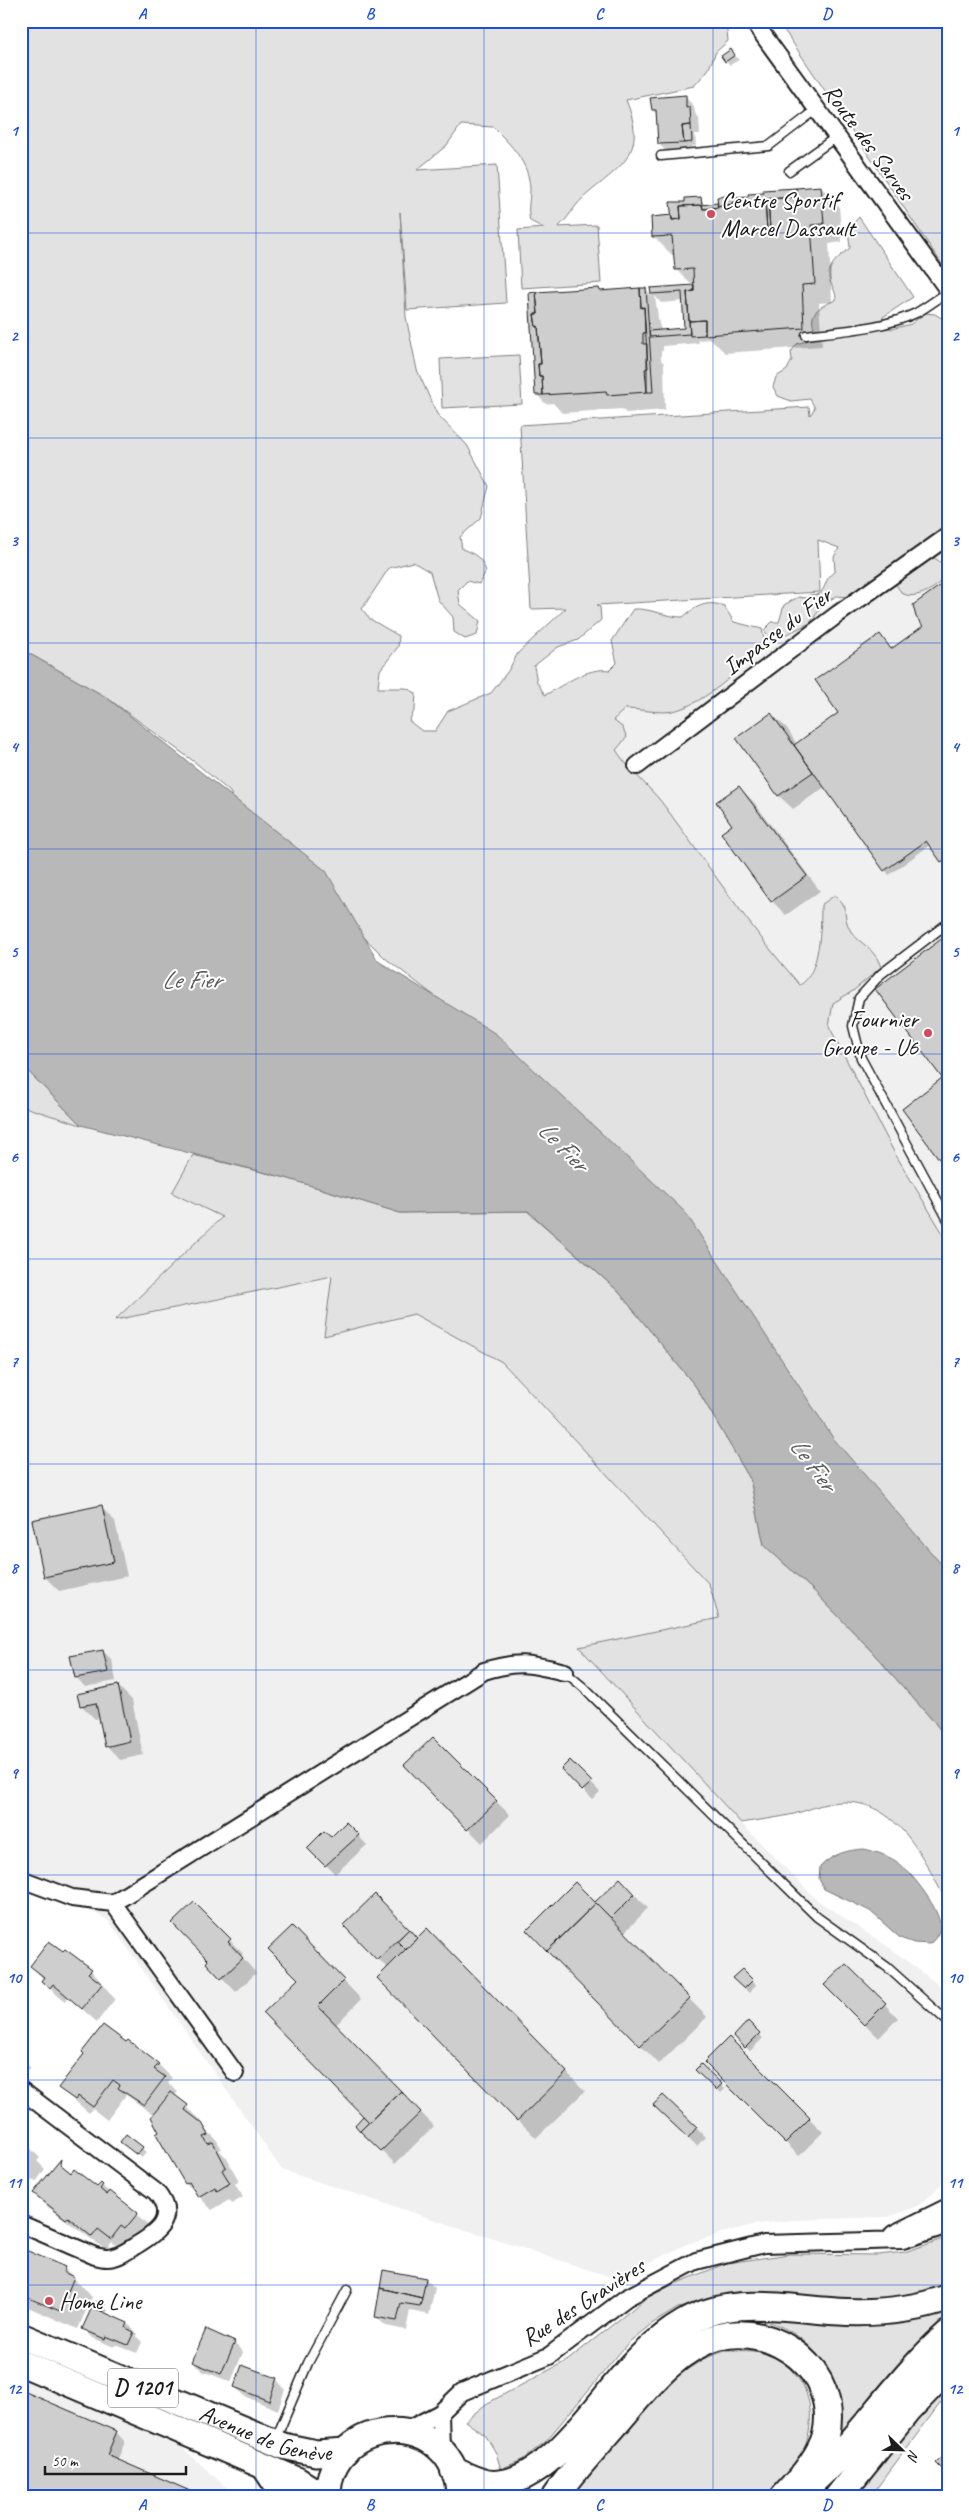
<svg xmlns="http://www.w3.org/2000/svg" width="969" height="2518" viewBox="0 0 969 2518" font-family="Caveat,sans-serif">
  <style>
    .built { fill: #f0f0f0 }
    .green { fill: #e2e2e2; stroke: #7f7f7f }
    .water { fill: #b8b8b8; stroke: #7a7a7a }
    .shadow { fill: #0003; fill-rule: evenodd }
    .building { fill: #cecece; stroke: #1c1c1c }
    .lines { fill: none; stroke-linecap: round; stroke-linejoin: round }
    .service-casing { stroke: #1c1c1c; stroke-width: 11 }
    .minor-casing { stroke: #1c1c1c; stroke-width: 20 }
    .primary-casing { stroke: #1c1c1c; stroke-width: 29 }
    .trunk-casing { stroke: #1c1c1c; stroke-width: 30 }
    .service { stroke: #fff; stroke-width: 8 }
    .minor { stroke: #fff; stroke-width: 16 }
    .primary { stroke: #fff; stroke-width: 25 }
    .trunk { stroke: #fff; stroke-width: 26 }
    .grid { fill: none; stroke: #1d4ed8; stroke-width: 1; stroke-opacity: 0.55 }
    .poi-dot { fill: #d1495b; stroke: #fff; stroke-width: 2 }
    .labels { text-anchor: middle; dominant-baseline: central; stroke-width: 4; stroke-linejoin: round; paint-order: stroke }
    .shield { fill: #fff; stroke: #606060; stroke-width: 1 }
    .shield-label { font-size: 22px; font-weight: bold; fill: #1c1c1c }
    .street-label { font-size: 24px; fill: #1c1c1c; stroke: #fff }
    .poi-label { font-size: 24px; fill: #1c1c1c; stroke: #fff; text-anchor: start }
    .water-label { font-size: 25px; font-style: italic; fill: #5a5a5a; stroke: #fff }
    .neatline { fill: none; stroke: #1d4ed8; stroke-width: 2 }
    .grid-label { font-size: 16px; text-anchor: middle; font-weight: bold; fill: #1d4ed8 }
  </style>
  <rect width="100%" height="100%" fill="#fff"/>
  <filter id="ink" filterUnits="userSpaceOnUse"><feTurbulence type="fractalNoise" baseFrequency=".02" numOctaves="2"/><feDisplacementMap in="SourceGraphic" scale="10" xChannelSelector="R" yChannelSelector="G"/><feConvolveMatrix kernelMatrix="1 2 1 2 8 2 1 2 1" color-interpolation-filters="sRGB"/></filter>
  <g filter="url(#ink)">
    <path class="built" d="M948,520V1242L894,1152L829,1026L833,1003L853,991L877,956L851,934L845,921V907L821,905L817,954L806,982L800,985L765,945L664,805L628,768L616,750L613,720L625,709L665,712L692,704Z
      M21,1106L81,1125L193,1155L172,1193L222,1216L116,1320L333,1276L324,1336L414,1314L502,1362L709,1584L719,1619L579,1647L741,1823L817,1900L890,1948L948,1992V2176L934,2193L916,2207L888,2217L793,2220L757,2224L725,2232L687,2244L617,2279L282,2170L108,1920L21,1877Z
      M21,2371L165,2432L237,2497H21Z"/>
    <path class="green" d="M21,21H726L728,41L716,52L708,70L694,86L626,100C649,156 620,165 583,198C573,207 569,218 558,227L597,225L601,283L521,288L518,230L544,228L530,221C527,209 530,201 530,189C529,162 511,145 493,127L461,125L447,145L417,170L497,165L506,303L407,310L400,212L406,317L417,370L437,414L467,445L489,486L481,518L460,537L462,549C475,554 481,557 486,571L479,584L467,581L458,590L460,604L480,621L477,635L465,639L454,632L453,617L438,600L430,572L413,562L389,568L362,609L370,619L399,636L398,647L380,670L378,688H406L416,693L415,709L409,721L422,731H435L448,711L491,693L508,671L518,653L566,608L531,609L520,425L809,407L810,415L815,408L810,399L791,401L778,396L773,387L776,377L787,370L792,360L791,352L797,344L818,337C806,315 815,308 836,300C836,291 833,289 830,281C825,266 840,256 850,248L848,229L859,217L913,297L883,317L882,325L892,329L911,324L925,313L935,314L948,322V519L929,544V554L943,564C943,571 943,578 939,583C932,591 912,600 902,593C900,591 897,586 895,583L850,597L836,596L823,605L810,623L772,641L764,630L772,622H779L784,605L798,597L806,598L809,595L820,594C827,585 825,578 835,571L834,557L839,548L818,540L820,592L597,605L600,607L601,620L578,640L558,647L534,666L537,682L545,695C566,684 586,667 610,670L617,663L612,641L633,609C651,608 665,617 683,617C696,606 707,600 724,606L734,622L762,629L765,643C745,667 696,712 664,712C651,712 638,709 625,709L613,720L622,727L627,737L616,750C630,772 651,787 666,808C710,868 751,929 800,985C820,974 821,926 821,905L835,895L845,907C845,945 871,938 881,967L853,991L833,1003L829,1026L894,1152L948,1242V1577L440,1000L385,958L242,816L230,792L196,763L106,697L21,649Z
      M778,21H948V273Z
      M519,355L522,404L442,408L440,359Z
      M21,1064L81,1125L21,1106Z
      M193,1155L286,1178L400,1213L527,1211L617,1290L696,1387L750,1479L764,1545L815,1592L865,1644L935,1723L948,1740V1904C922,1857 896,1793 831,1803C818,1805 806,1811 794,1814C777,1818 759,1820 741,1823L579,1647L719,1618L709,1584L502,1362L414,1314L324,1336L332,1276L115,1320L222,1217L172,1193Z
      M948,2237V2291L903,2303L718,2299L678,2308L650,2325L628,2343L545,2442L522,2460L505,2467L502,2473L496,2453L486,2436L465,2421L486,2404L568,2360L645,2299L672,2285L727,2263L790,2254L878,2255L905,2252Z
      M948,2312V2319L924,2341L832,2447C836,2436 842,2423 841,2410C838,2364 793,2317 744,2319C726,2320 709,2327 693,2333L717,2320L742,2315L893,2324Z
      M725,2351C738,2351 755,2349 767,2354C814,2374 822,2425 795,2466C787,2479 773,2487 762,2497H568L612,2446L680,2374L705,2358Z
      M948,2385V2393L870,2497H855L889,2452Z"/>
    <path class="water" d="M21,649L106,697L326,871L378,961L496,1034L685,1212L833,1438L948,1572V1740L935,1723L865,1644L815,1592L764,1545L750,1479L696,1387L617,1290L528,1211L400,1213L286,1178L81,1125L21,1064Z
      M864,1849C878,1852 889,1856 900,1864C913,1875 941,1910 940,1927C939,1934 935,1939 930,1944L914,1943L900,1938L870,1911L824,1889L819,1879L820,1867C833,1854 846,1850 864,1849Z"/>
    <path class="shadow" d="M731,51L739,60L730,65L726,61Z
      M685,97L694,106L695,113L699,118L700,134H695L696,146H692V151L668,153L659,144L657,114L653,110Z
      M821,187L839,206L842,242L829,244L832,302L819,303L822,346L725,353L711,339L698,340L699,343L663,346V351H661V360L664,363L665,410L626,413L622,409L562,413L553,403L546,404L537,395L646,289L652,296V289L693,286L676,269L675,255H672L654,237L687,203L701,198L705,206L717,204L719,206L718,198L733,196L736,199ZM655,296L661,303L683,301L685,330L662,332L659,324Z
      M948,582V864L946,866L942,861L930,845L889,875L825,787L793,809L779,796L737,738L771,714L787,728L797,745L840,714L891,650L924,626Z
      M739,787L753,801L820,891L786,915L772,901L723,833L734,825Z
      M101,1507L115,1521L127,1576L59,1591L45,1577L33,1521Z
      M103,1651L112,1660L116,1681L85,1687L76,1677Z
      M118,1686L132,1700L143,1755L120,1760L107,1746L101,1718L95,1719L81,1705Z
      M433,1739L510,1815L482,1843L406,1765Z
      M570,1762L600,1792L592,1799L563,1769Z
      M346,1823L367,1845L335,1874L309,1848L331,1839Z
      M620,1880L648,1908L624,1933L707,2017L659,2064L528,1930L595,1904Z
      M375,1896L418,1939L445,1948L585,2091L536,2138L379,1978L388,1969L345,1925Z
      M194,1904L243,1954L241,1956L256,1973L236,1992L208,1963L210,1960Z
      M310,1946L361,1999L336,2025L434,2126L395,2164L357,2125L363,2118L371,2125L372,2124L265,2013L299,1979Z
      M846,1965L898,2018L879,2038L826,1985Z
      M32,1966L91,1970L115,1999L97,2022L68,1997L65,2001L57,1995Z
      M742,1970L756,1985L749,1993L734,1978Z
      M748,2023L763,2038L750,2051L735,2036Z
      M729,2039L823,2132L799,2156L705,2062Z
      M21,2060L31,2068L22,2075L21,2074Z
      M158,2064L172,2078L168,2083L178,2092L174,2096L201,2120L199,2123L216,2139L222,2149L219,2150L226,2157L239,2181L235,2184L243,2197L232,2204L229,2200L212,2210L186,2183L154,2115L126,2095L107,2120L93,2109L89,2113L60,2088Z
      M701,2065L725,2089L721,2093L697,2070Z
      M655,2105L696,2128L705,2137L697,2146Z
      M21,2139L40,2158L37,2161L45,2169L36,2182L32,2180L23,2191Z
      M126,2146L142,2148L146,2152L142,2158Z
      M57,2163L98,2189L101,2185L151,2228L126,2252L112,2242L106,2250L48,2207L34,2193Z
      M21,2249L64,2268L92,2297L78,2329L21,2304Z
      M426,2279L435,2288L429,2315L410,2311L406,2330L386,2326L376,2317Z
      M97,2302L108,2310L106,2314L128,2324L137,2333L136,2336L142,2342L137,2353L116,2345L114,2347L93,2338L84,2329Z
      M234,2343L243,2352L231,2382L202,2371L193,2362Z
      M276,2379L285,2389L278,2410L244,2396L235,2387Z
      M116,2432L125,2442L117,2461L21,2497Z"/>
    <path class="building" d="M731,49L735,55L725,62L721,56Z
      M686,95V108L690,107L691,125L682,126L684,143L658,144L656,110H652L650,98Z
      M691,125L692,142L684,143L682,126Z
      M821,186L824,224L811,225L815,284L802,285L804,328L705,335V320L689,321L687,292L694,291L693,269L675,270L672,236L652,237L651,217L672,215V220L681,219L680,206L702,205L703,209L732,205V202L765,200L767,230L770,229L768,199L797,197L796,188Z
      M796,188L797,197L768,199L770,229L767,230L765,200L718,206L717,197L733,195L734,198L748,197V194L764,193L763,190Z
      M701,197L702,205L680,206L681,219L672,220L670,202H685V198Z
      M717,203L718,208L703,209L702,205Z
      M694,285V291L687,292L690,334L650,337L649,331L684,328L682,292L651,294L650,288Z
      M599,288L600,291L640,288L641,308L644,307L645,333H643V344H647V392L607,395L606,391L543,395L542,376H539L538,364H541L538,326L536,327L534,314H538L536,292Z
      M640,288H646L653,392H647L645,369L648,368L644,307L641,308Z
      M536,292L538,314H534L536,327L538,326L541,364H538L539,376H542L543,395H535L529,293Z
      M705,320V335L690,336L689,321Z
      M948,580V857L941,862L926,841L884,871L794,745L838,713L815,680L880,634L891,649L923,626L916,617L913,605Z
      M771,713L813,772L778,796L736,738Z
      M739,786L807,876L771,902L721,833L732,825L716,802Z
      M948,934V1171L902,1109L942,1078L875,989Z
      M102,1505L114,1562L44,1577L32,1520Z
      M103,1650L108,1672L75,1678L70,1656Z
      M118,1685L130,1741L105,1747L96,1703L80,1706L77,1694Z
      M433,1737L497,1801L467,1830L404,1765Z
      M570,1760L592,1782L582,1791L561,1769Z
      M346,1822L359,1835L325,1866L307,1848L324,1831L331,1837Z
      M620,1878L635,1894L611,1918L596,1903L547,1951L527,1930L575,1882L595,1902Z
      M375,1894L409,1929L377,1960L343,1925Z
      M194,1902L231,1939L228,1942L243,1958L221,1979L206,1963L208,1960L172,1923Z
      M596,1903L690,1998L640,2046L547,1951Z
      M292,1926L344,1980L318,2006L401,2091L369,2122L263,2013L298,1979L268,1949Z
      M427,1928L567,2072L517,2121L377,1978Z
      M409,1929L417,1938L406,1950L397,1941Z
      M49,1941L63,1951L65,1949L92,1969L88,1973L102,1984L82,2009L53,1984L50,1988L41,1981L44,1977L30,1966Z
      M846,1964L886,2003L864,2025L824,1985Z
      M742,1969L753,1980L744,1989L732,1978Z
      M748,2021L760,2033L745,2048L734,2036Z
      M103,2025L126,2042L128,2040L159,2064L154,2069L165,2077L144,2105L118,2088L120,2085L113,2080L93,2107L78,2096L75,2100L58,2088L84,2054L82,2052Z
      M729,2037L810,2118L785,2143L704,2062Z
      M701,2064L722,2084L716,2090L695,2070Z
      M401,2091L421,2112L381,2151L360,2131Z
      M171,2092L188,2105L185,2110L202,2123L209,2135L204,2137L208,2144L213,2142L226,2167L222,2170L230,2183L217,2191L215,2187L198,2197L189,2182L185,2184L156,2134L159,2132L151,2117Z
      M663,2095L697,2127L688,2138L653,2105Z
      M363,2116L369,2122L360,2131L355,2125Z
      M126,2134L143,2147L137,2155L120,2142Z
      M61,2159L60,2164L71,2173L74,2169L97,2187L101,2183L103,2185L100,2189L107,2195L110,2191L138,2213L125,2229L121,2226L111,2239L98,2229L92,2237L68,2217L66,2219L33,2193Z
      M21,2248L65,2267L63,2272L74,2277L60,2311L21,2295Z
      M383,2270L426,2278L422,2298L380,2288Z
      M380,2288L422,2298L420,2306L401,2303L397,2321L375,2317Z
      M97,2301L105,2304L102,2311L93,2307Z
      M92,2307L128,2323L126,2328L134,2332L128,2345L106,2336L105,2339L82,2329Z
      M206,2329L235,2342L221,2374L192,2362Z
      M242,2365L277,2378L269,2401L234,2387Z
      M21,2390L117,2431L107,2455L204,2497H21Z
      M948,2452V2472L946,2473L936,2463Z"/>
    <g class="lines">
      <defs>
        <path id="service" d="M661,156L769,146L816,110
          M789,171L836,137
          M806,335C840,331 886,328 916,313C927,307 937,299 948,292
          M948,923L881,974L859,998L853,1026L861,1058L948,1220
          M565,1672L583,1687L817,1917L887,1967L948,2022
          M280,2429L308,2363L347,2290"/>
        <path id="minor" d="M753,21L948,290
          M637,766L838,614L948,536
          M21,1879L72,1898L113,1903L484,1671C518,1660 531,1664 565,1672
          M113,1903L235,2073
          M21,2090L156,2192C178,2218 157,2233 135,2246C127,2251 118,2258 107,2258C103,2258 99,2257 95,2256L21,2224
          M893,2234L948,2207
          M440,2413L441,2450
          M405,2431L440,2413L462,2392L549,2356L626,2298L696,2261L764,2244L903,2240L948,2225"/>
        <g id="primary">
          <path id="s1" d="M21,2336L283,2446L316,2453L346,2451"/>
          <path d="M21,2363L297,2480L324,2497"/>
          <path d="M328,2497C328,2410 459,2409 459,2497"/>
        </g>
        <path id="trunk" d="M266,2468L285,2497
          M454,2471C467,2476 480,2484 494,2484C554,2483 604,2390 645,2353C655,2344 666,2334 678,2327C730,2292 789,2310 847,2312C882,2313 915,2310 948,2298
          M810,2484C861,2439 897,2379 948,2334
          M555,2497C572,2472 593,2450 613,2427C642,2394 673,2349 718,2337C776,2322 840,2372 826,2435C820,2457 799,2481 784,2497
          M838,2497L907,2411L948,2368"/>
      </defs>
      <use href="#service" class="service-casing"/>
      <use href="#minor" class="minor-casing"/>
      <use href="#primary" class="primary-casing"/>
      <use href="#trunk" class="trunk-casing"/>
      <use href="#service" class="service"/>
      <use href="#minor" class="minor"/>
      <use href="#primary" class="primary"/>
      <use href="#trunk" class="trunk"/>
    </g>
  </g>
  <path class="grid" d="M256,21V2497M484,21V2497M713,21V2497M21,233H948M21,438H948M21,643H948M21,849H948M21,1054H948M21,1259H948M21,1464H948M21,1670H948M21,1875H948M21,2080H948M21,2285H948"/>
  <g class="poi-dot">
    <circle cx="711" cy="214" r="5"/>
    <circle cx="928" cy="1033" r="5"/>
    <circle cx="49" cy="2301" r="5"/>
  </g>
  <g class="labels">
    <rect class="shield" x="108" y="2368.5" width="70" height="39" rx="4"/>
    <g class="shield-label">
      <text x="143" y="2388">D 1201</text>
    </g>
    <g class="street-label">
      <text transform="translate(869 142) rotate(54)">Route des Sarves</text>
      <text transform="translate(777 631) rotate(-37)">Impasse du Fier</text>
      <text transform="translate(583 2302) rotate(-33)">Rue des Gravières</text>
      <text stroke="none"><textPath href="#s1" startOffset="264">Avenue de Genève</textPath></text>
    </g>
    <g class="poi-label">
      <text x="721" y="200">Centre Sportif<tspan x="721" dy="28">Marcel Dassault</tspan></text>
      <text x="918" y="1019" text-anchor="end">Fournier<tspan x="918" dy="28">Groupe - U6</tspan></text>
      <text x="59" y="2301">Home Line</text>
    </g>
    <g class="water-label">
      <text x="191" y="980">Le Fier</text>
      <text transform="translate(563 1146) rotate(45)">Le Fier</text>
      <text transform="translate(813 1464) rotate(53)">Le Fier</text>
    </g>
  </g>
  <rect width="969" height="2518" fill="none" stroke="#fff" stroke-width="55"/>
  <g transform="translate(902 2450) rotate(113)" stroke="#ffffff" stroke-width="4" paint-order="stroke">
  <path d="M0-4L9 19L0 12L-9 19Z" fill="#1c1c1c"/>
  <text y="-8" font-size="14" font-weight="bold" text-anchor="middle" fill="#1c1c1c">N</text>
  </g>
  <path d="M45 2466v8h141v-8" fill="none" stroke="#1c1c1c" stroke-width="2.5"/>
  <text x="52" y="2466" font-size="15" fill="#1c1c1c" stroke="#ffffff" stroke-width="4" paint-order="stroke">50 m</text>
  <rect x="28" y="28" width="914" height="2462" class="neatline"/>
  <g class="grid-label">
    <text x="142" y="19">A</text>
    <text x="370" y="19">B</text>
    <text x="599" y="19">C</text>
    <text x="827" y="19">D</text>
    <text x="14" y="136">1</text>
    <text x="955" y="136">1</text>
    <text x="14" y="341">2</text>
    <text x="955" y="341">2</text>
    <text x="14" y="546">3</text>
    <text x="955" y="546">3</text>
    <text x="14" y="752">4</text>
    <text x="955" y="752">4</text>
    <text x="14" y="957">5</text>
    <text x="955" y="957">5</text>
    <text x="14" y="1162">6</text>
    <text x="955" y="1162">6</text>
    <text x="14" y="1367">7</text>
    <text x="955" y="1367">7</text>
    <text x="14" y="1573">8</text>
    <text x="955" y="1573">8</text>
    <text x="14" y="1778">9</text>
    <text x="955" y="1778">9</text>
    <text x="14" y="1983">10</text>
    <text x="955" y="1983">10</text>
    <text x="14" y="2188">11</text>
    <text x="955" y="2188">11</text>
    <text x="14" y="2394">12</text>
    <text x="955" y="2394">12</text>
    <text x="142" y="2510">A</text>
    <text x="370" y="2510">B</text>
    <text x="599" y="2510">C</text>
    <text x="827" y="2510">D</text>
  </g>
</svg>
